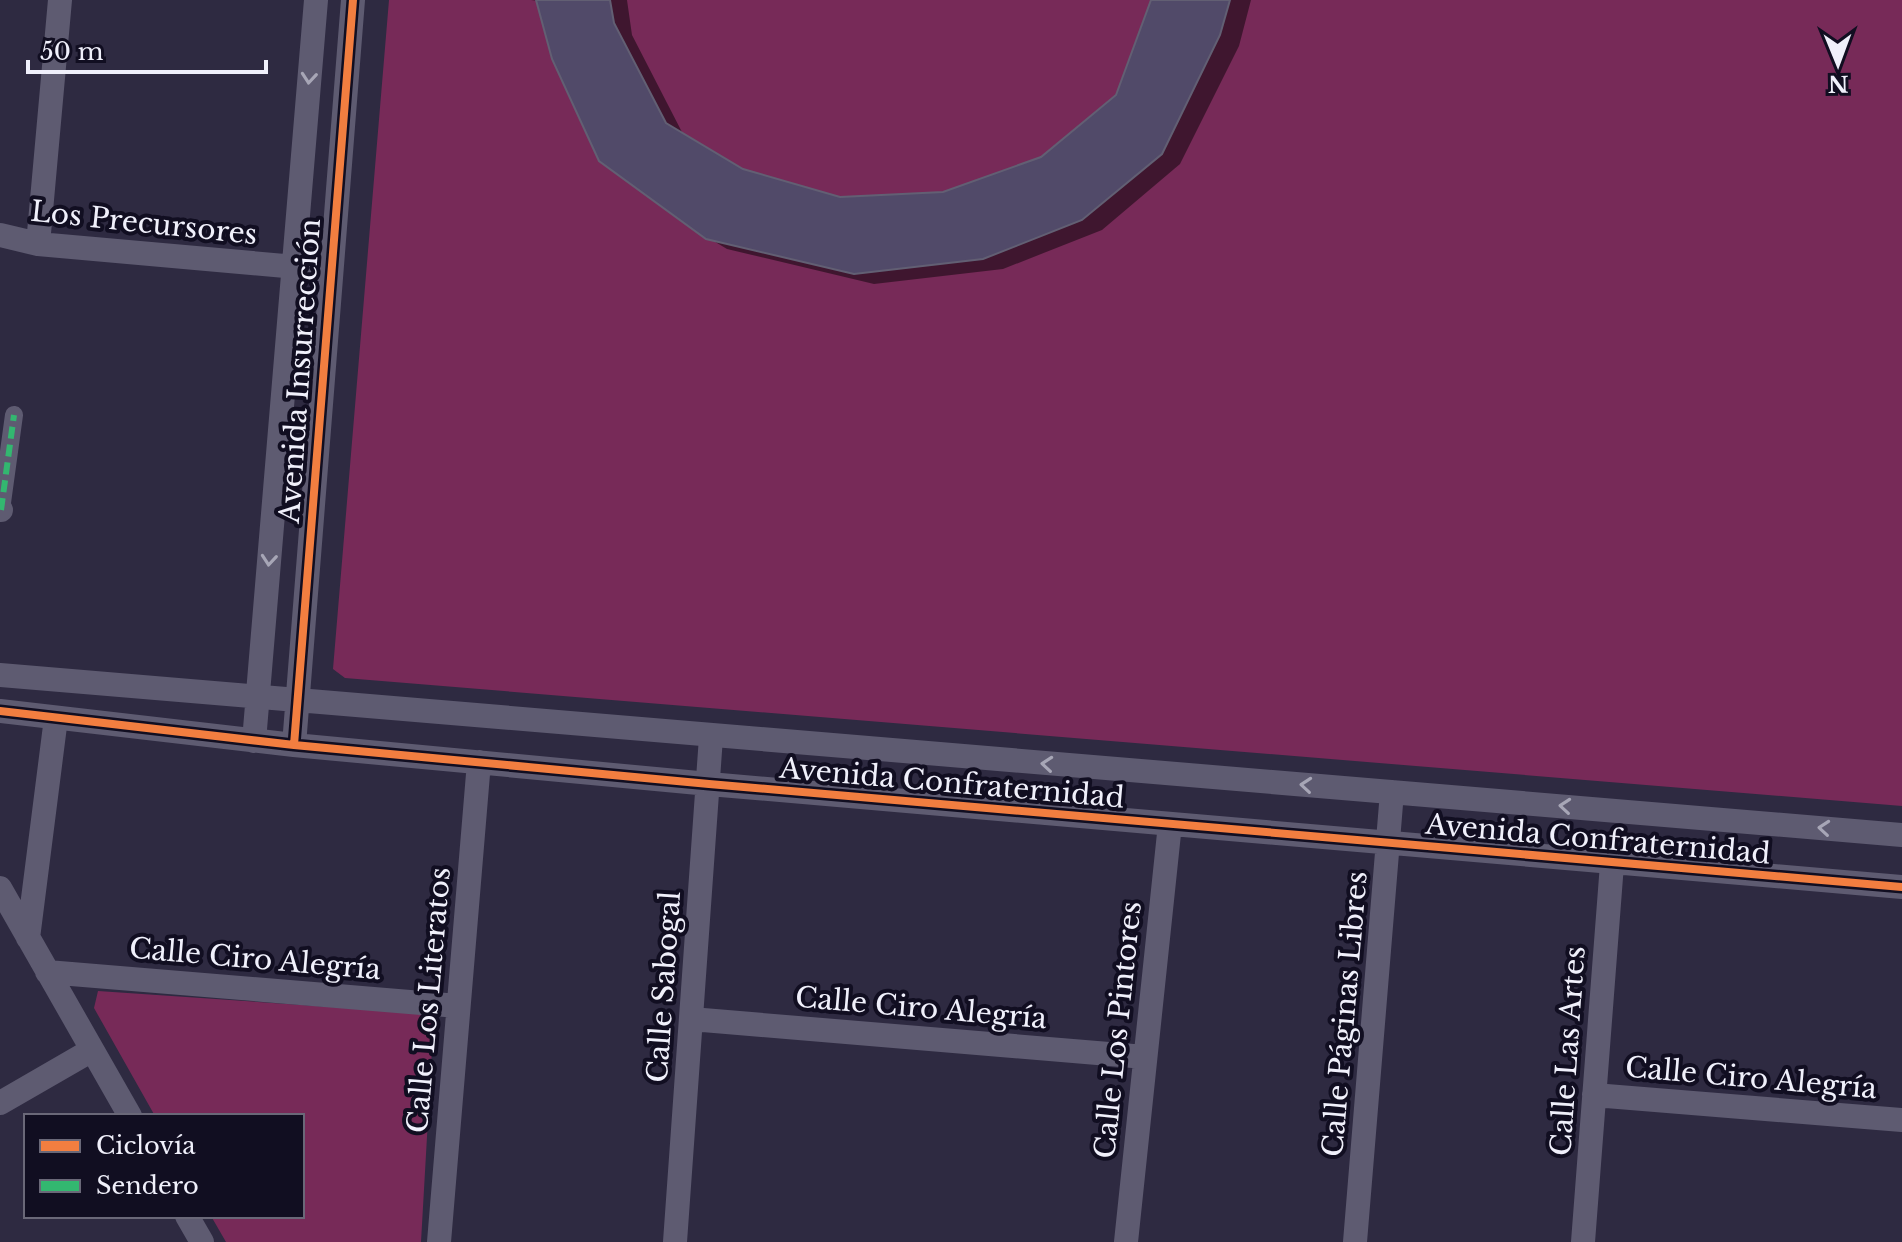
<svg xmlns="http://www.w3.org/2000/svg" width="1902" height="1242" viewBox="0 0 1902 1242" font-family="'Libre Baskerville',serif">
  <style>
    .green { fill: #772a58 }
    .shadow { fill: #0007 }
    .building { fill: #514a69; stroke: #625f73; stroke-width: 2 }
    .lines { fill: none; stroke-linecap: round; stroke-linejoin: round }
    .pedestrian { stroke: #5e5b71; stroke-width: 18 }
    .minor { stroke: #5e5b71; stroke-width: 24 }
    .quiet { stroke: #33b770; stroke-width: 6; stroke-dasharray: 12 6; stroke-linecap: butt }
    .cycleway-casing { stroke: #110e21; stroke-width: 13 }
    .cycleway { stroke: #f27e40; stroke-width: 8 }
    .oneway { stroke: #a7a6b6 }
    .labels { text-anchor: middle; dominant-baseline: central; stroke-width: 8; stroke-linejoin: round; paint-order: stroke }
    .street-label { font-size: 28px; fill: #f0f0fb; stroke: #110e21 }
  </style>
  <rect width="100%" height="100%" fill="#2e2a41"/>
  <path class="green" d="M389,0H1902V806L345,678L333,669Z
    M98,991L434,1014L421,1242H226L211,1216H302V1116H155L94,1008Z"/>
  <path class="shadow" d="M531,0H627L632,35L684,136L743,171L839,199L944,194L1042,159L1118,96L1153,0H1251L1239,46L1180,164L1102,230L1003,269L874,284L727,249L707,237L538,1Z"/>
  <path class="building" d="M536,0H610L614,23L666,123L743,169L840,197L943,192L1041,157L1116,95L1151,0H1230L1220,35L1162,154L1082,220L983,259L854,274L706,239L599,161L552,59Z"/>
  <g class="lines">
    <path class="pedestrian" d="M1,510L14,415"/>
    <path class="minor" d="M0,235L38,244L330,270
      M38,244L60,0
      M0,510H1
      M0,675L1902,835
      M0,711L294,745L709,784L1902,887
      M254,741L316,0
      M294,745L353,0
      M0,888L130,1116
      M28,938L56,718
      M47,972L458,1006
      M691,1019L1145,1057
      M1594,1095L1902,1120
      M0,1103L92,1050
      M187,1216L202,1242
      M439,1242L479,762
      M675,1242L711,737
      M1126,1242L1170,824
      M1355,1242L1392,792
      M1583,1242L1612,864"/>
    <path class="quiet" d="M1,510L14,415"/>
    <defs>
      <path id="cycleway" d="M0,711L294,745L709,784L1902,887
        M294,745L353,0"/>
    </defs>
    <use href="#cycleway" class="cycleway-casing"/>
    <use href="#cycleway" class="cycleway"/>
  </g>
  <defs><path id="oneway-chevron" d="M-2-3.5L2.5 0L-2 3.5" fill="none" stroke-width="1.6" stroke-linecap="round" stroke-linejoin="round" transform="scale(2)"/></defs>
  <g class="oneway">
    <use href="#oneway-chevron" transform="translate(309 78) rotate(95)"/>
    <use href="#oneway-chevron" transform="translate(269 560) rotate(95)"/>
    <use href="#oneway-chevron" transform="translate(1047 764) rotate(-175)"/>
    <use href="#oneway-chevron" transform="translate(1306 785) rotate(-175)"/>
    <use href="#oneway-chevron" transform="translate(1565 806) rotate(-175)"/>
    <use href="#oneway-chevron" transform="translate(1824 828) rotate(-175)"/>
  </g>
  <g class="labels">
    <g class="street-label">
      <text transform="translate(144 223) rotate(6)">Los Precursores</text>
      <text transform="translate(300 371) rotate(-86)">Avenida Insurrección</text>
      <text transform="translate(952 783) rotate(5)">Avenida Confraternidad</text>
      <text transform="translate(1598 839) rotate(5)">Avenida Confraternidad</text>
      <text transform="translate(255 959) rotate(5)">Calle Ciro Alegría</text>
      <text transform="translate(664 987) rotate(-86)">Calle Sabogal</text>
      <text transform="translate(429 1000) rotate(-85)">Calle Los Literatos</text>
      <text transform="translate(921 1008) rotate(5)">Calle Ciro Alegría</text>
      <text transform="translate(1345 1014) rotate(-85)">Calle Páginas Libres</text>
      <text transform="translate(1118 1030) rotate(-84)">Calle Los Pintores</text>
      <text transform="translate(1568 1051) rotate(-86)">Calle Las Artes</text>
      <text transform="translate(1751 1078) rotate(5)">Calle Ciro Alegría</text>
    </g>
  </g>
  <rect x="24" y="1114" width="280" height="104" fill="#110e21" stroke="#6a6878" stroke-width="2"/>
  <rect x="40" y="1140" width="40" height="12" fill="#f27e40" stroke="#6a6878" stroke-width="2"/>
  <text x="96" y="1154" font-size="24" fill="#f0f0fb">Ciclovía</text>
  <rect x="40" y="1180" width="40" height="12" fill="#33b770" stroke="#6a6878" stroke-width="2"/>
  <text x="96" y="1194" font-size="24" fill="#f0f0fb">Sendero</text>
  <g transform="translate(1838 64) rotate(179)" stroke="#110e21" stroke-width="6" paint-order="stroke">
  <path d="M0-6L14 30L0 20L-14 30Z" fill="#f0f0fb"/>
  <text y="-12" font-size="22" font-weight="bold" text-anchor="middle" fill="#f0f0fb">N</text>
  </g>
  <path d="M28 60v12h238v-12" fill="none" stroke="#f0f0fb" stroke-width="4"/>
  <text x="40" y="60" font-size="24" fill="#f0f0fb" stroke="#110e21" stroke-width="6" paint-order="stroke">50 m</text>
</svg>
